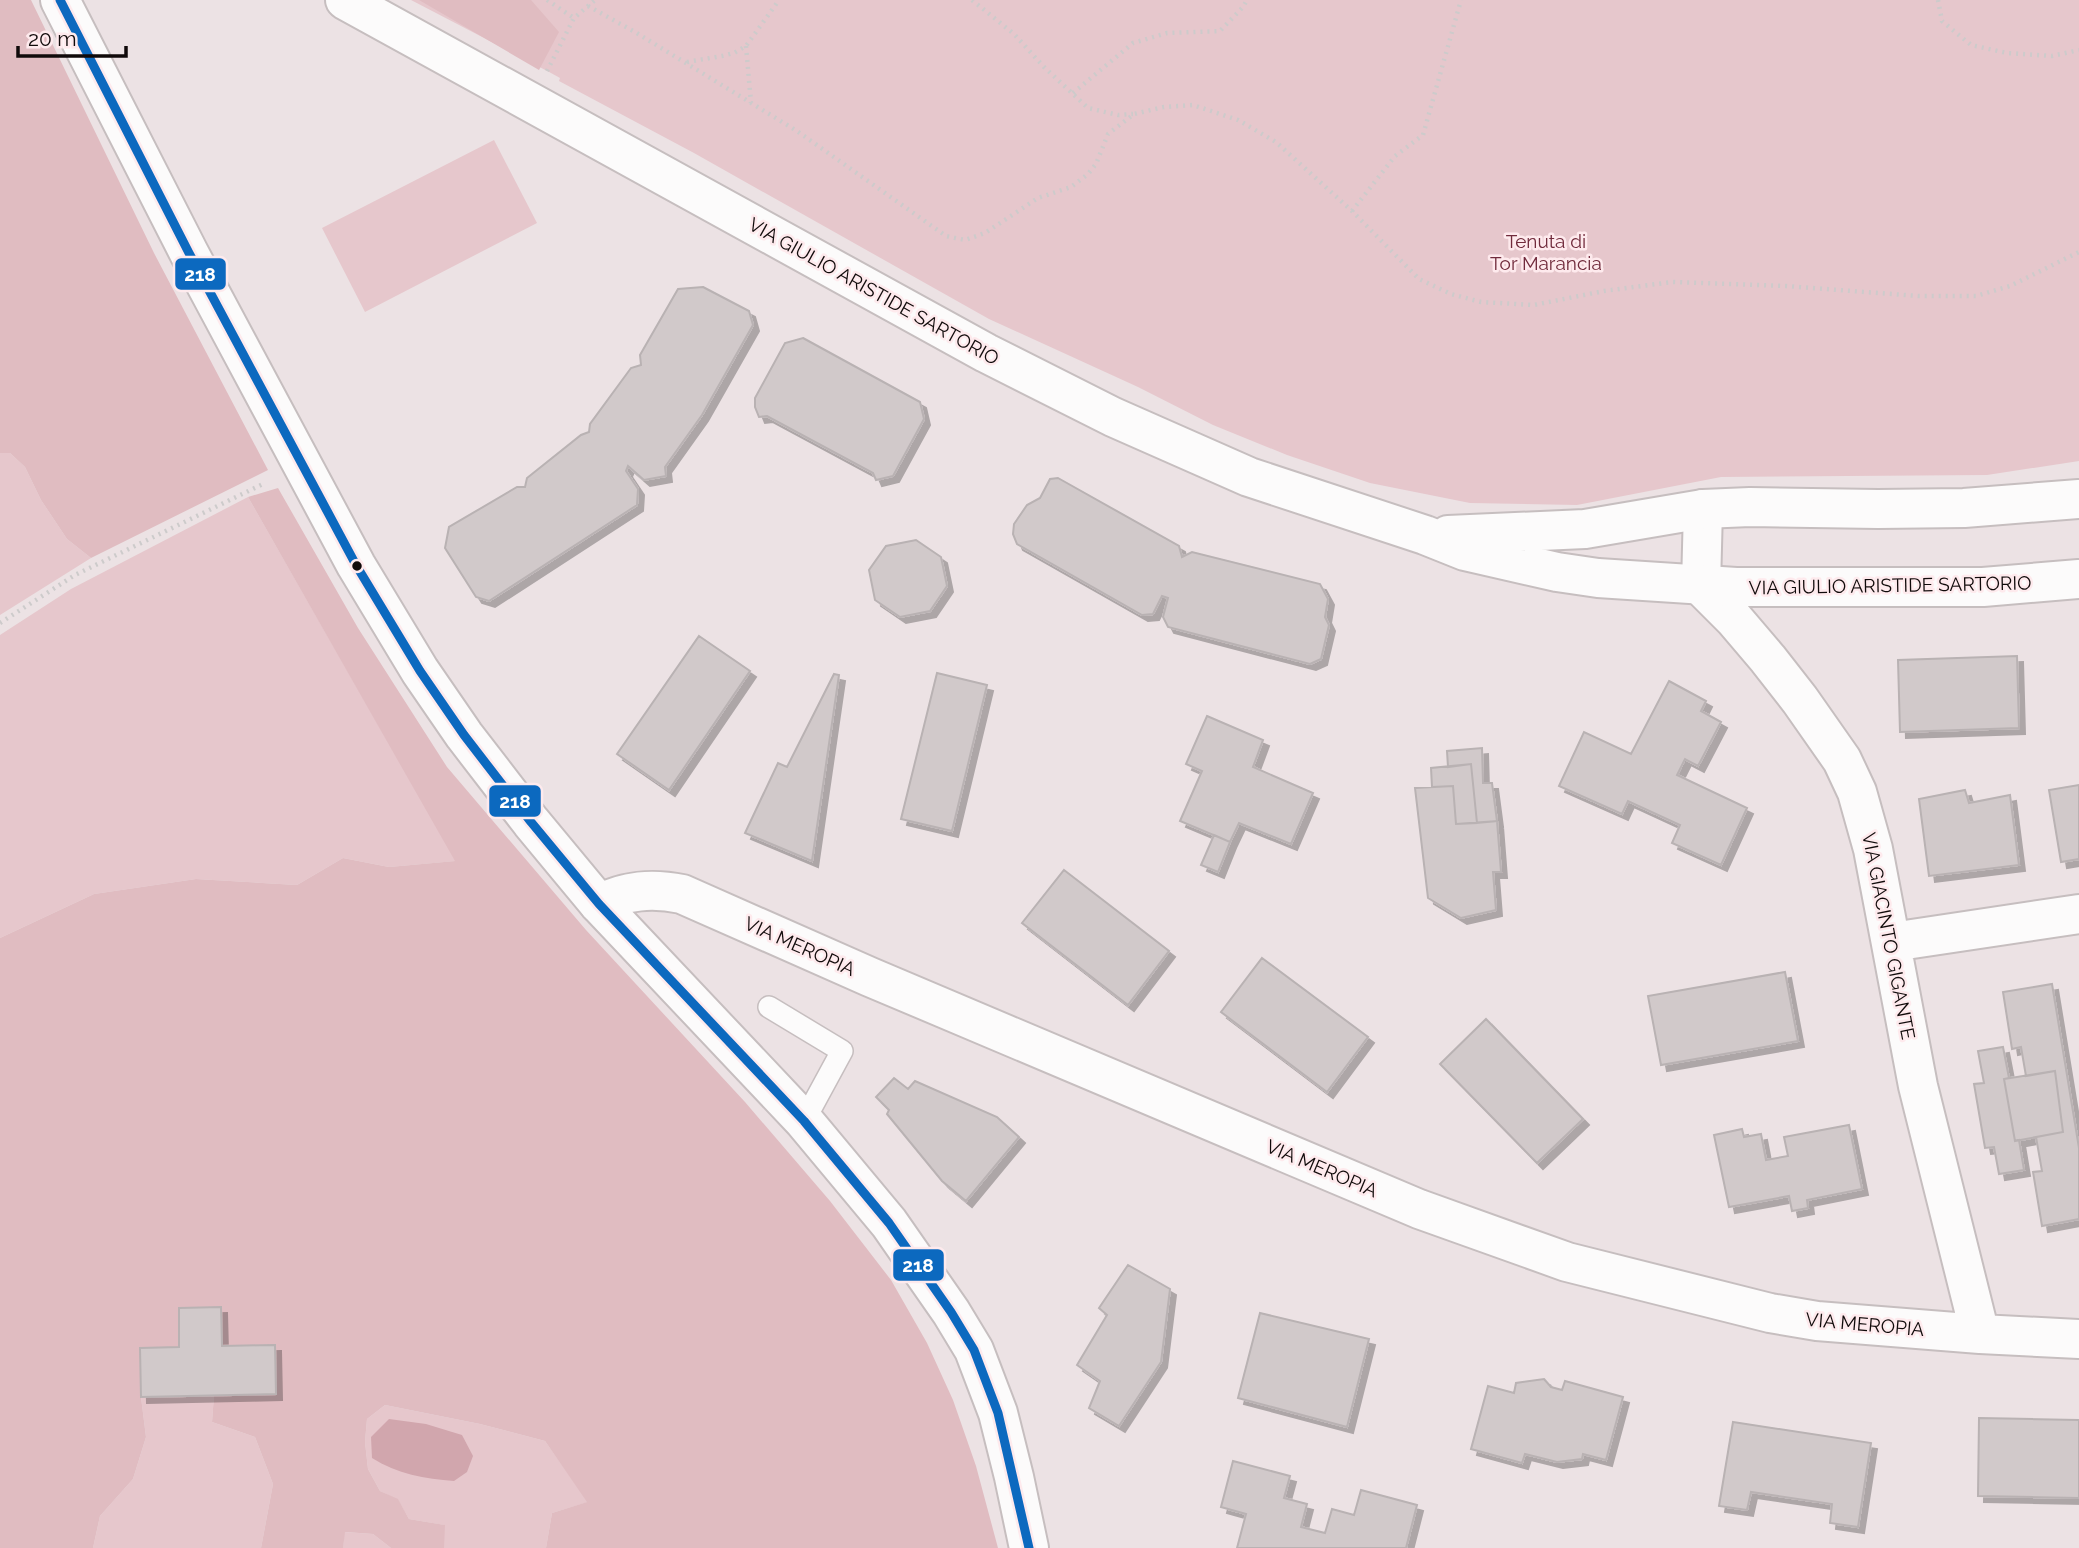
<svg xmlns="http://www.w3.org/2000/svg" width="2079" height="1548" viewBox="0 0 2079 1548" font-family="Raleway,sans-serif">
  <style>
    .green { fill: #e6c7cc }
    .forest { fill: #e0bcc1 }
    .water { fill: #d1a6ad }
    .building { fill: #d1c9ca; stroke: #b9b2b3; stroke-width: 2; filter: url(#shadow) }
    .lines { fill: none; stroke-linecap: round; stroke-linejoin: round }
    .service-casing { stroke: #c6bebf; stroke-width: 24 }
    .minor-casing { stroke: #c6bebf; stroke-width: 42 }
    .tertiary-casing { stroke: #c6bebf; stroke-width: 42 }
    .secondary-casing { stroke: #c6bebf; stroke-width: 42 }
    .path { stroke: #cdcbcb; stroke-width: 4.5; stroke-dasharray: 2 5; stroke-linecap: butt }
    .service { stroke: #fcfbfb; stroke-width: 21 }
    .minor { stroke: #fcfbfb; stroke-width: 38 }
    .tertiary { stroke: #fcfbfb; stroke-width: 38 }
    .secondary { stroke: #fcfbfb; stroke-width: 38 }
    .bus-1-casing { stroke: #feeaed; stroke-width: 14 }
    .bus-1 { stroke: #0c69bf; stroke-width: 9 }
    .bus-dot { fill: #100a0a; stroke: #feeaed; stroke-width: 2.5 }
    .labels { text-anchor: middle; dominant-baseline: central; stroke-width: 5; stroke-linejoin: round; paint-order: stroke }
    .park-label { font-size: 19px; fill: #712b3c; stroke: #feeaed }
    .street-label { font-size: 19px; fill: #100a0a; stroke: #feeaed }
    .line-badge { stroke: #feeaed; stroke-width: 2.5 }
    .badge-label { font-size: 19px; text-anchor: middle; font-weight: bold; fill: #fff }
  </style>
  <defs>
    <filter id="shadow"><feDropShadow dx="6" dy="6" stdDeviation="0" flood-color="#0004"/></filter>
  </defs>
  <rect width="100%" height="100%" fill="#ece2e4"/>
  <path class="green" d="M411,0H2079V461L1987,475L1721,477L1577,505L1470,503L1370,483L1287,455L1213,425L1138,387L989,319L694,153L559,81L560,78L551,73Z
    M494,140L537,223L365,312L322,228Z
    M2,452L10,453L25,467L41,500L67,539L91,558L0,615V453Z
    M248,497L456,861L389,867L343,858L297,885L196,879L94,894L0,938V635L71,589Z
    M214,1395L212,1422L255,1437L273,1484L261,1548H93L100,1516L133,1479L146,1437L141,1397Z
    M385,1405L480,1424L545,1441L588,1502L552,1513L546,1548H444V1525L409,1519L398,1500L380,1491L368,1469L365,1442L367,1419Z
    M344,1532L373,1534L391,1548H343Z"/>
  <path class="forest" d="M0,0H31L154,253L268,470L91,558L67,539L41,500L25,467L10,453H0Z
    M419,0H531L559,32L539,70Z
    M278,488L358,628L447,767L586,930L745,1102L830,1201L891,1280L927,1343L953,1400L976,1466L998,1548H546L552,1513L587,1502L545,1441L480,1424L385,1405L367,1419L365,1442L368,1469L380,1491L398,1499L409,1519L445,1525L444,1548H391L373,1534L345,1532L343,1548H261L273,1484L255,1437L212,1422L214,1395L276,1394L275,1345L222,1346L220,1307L179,1308V1347L140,1348L141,1397L146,1437L133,1479L100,1516L93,1548H0V938L94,894L196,879L297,885L343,858L389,867L455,861L248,497Z"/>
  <path class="water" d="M389,1419L426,1424L462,1435L473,1456L467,1472L454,1481C425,1479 397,1474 372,1458L371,1437Z"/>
  <path class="building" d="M703,287L749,311L753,325L702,415L665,467L666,476L644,480L628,466L626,471L638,489L637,505L489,601L476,597L445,548L449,527L517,487H525L527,478L581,435L589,432L590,424L631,368L641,365L640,355L678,289Z
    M803,338L920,402L924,419L893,476L876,480L873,473L767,416L759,417L755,407V398L785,343Z
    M1058,478L1179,546L1182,557L1192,552L1320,584L1328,599L1325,617L1329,625L1321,659L1310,664L1168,627L1163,617L1168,598L1162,596L1153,614L1142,615L1017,544L1013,534L1014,524L1027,505L1040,498L1050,479Z
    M916,540L941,557L947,586L930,611L900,617L875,600L869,570L886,546Z
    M699,636L750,671L669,790L617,754Z
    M2017,656L2019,728L1900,732L1898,660Z
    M937,673L987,685L952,831L901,819Z
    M834,674L839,675L812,861L745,833L778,763L787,767Z
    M1669,681L1706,701L1701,711L1721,722L1698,766L1685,759L1677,775L1747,808L1721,865L1672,843L1680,825L1628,801L1622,814L1559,786L1584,732L1631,754Z
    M1207,716L1263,740L1253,767L1313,793L1291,844L1239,823L1230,842L1180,821L1202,771L1186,764Z
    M1482,748L1483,783H1492L1497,821L1477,823L1471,764L1448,767L1447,751Z
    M1471,764L1477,823L1456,824L1453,786L1432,787L1431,768Z
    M2079,785V859L2061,862L2049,790Z
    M1453,786L1456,824L1497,821L1501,872H1493L1496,910L1461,918L1428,898L1415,788Z
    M1965,790L1969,803L2010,795L2019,865L1929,876L1919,799Z
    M1214,835L1230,842L1218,872L1201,865Z
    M1064,870L1169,951L1128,1005L1022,923Z
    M1262,958L1368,1037L1327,1092L1221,1012Z
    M1785,972L1798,1041L1661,1065L1648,996Z
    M2052,984L2079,1148V1219L2042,1226L2033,1172L2042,1171L2036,1137L2063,1132L2055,1071L2026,1076L2021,1047L2012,1049L2003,992Z
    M1486,1019L1583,1119L1537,1163L1440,1064Z
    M2003,1047L2009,1078L2004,1079L2015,1141L2019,1140L2024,1170L1999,1174L1994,1147L1985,1148L1974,1084L1984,1083L1978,1051Z
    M2055,1071L2063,1132L2015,1141L2004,1079Z
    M894,1078L908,1089L915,1081L997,1117L1019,1137L966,1201L942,1181L887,1114L889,1110L876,1097Z
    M1849,1125L1862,1189L1807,1200L1808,1208L1792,1211L1789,1196L1729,1207L1714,1135L1742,1129L1744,1137L1761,1134L1766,1160L1788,1156L1784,1137Z
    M1128,1265L1170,1289L1161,1362L1119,1426L1089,1408L1100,1381L1077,1365L1107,1315L1099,1308Z
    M221,1307L222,1346L275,1345L276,1394L141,1397L140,1348L179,1347V1308Z
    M1260,1313L1369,1339L1347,1427L1238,1398Z
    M1544,1379L1551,1387L1562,1390L1565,1381L1623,1397L1606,1460L1583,1454L1582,1459L1557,1462L1525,1454L1522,1463L1471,1449L1488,1386L1514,1393L1516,1383Z
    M1979,1418L2079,1420V1498L1978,1496Z
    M1733,1422L1871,1443L1858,1527L1830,1523L1832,1504L1751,1492L1747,1510L1719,1506Z
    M1233,1461L1290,1476L1284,1498L1307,1504L1301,1527L1325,1533L1332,1509L1354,1515L1361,1490L1417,1505L1406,1548H1237L1246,1514L1221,1507Z"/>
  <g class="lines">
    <defs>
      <path id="service" d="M769,1007L842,1051L804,1121"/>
      <path id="minor" d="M1703,509L1701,586L1734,619L1768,659L1800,700L1842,760L1857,792L1873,849L1918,1086L1980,1334
        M599,904C626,890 652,888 682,894L870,977L1419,1209L1567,1262L1770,1313L1817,1321L1980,1334L2079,1339
        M1892,942L2079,914"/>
      <path id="tertiary" d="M345,0L986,353L1113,417L1249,477L1425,535L1465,551L1557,572L1598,578L1736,587H1983L2079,579
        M1448,535L1585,529L1703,509L1750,507L1878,509L1964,508L2079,499"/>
      <path id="secondary" d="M60,0L189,253L356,565L420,671L464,735L531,822L599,904L804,1121L889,1223L951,1312L974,1350L998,1413L1014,1477L1029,1548"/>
    </defs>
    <use href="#service" class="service-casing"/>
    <use href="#minor" class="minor-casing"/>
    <use href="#tertiary" class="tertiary-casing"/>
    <use href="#secondary" class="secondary-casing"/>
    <path class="path" d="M547,0L574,18
      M972,0L1014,34L1044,67L1088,108L1118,115L1133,114
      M1938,0L1942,21L1971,45L2007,53L2052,56L2079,50
      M588,6L635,32L797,131L946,236L965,240L985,233L1038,198L1071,187L1088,174L1096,164L1108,134L1134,114L1164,107L1193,105L1238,120L1276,142L1352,211L1419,279L1451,294L1481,302L1534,305L1604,291L1672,282L1786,286L1918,296H1976L2010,286L2079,252
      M746,46L751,103
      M687,62L722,56L734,53L746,46L779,0
      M547,71L574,18L595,0
      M1073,93L1133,43L1167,33L1220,31L1243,7L1247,0
      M1352,211L1395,156L1423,135L1461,0
      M0,623L75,575L265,483"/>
    <use href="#service" class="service"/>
    <use href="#minor" class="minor"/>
    <use href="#tertiary" class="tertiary"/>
    <use href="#secondary" class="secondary"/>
    <defs>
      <path id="bus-1" d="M60,0L189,253L356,565L420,671L464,735L531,822L599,904L804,1121L889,1223L951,1312L974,1350L998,1413L1029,1548"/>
    </defs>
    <use href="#bus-1" class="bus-1-casing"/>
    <use href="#bus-1" class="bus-1"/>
  </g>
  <circle class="bus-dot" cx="357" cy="566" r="6"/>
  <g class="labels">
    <g class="park-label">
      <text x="1546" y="241">Tenuta di<tspan x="1546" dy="22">Tor Marancia</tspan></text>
    </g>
    <g class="street-label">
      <text transform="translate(874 291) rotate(29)">VIA GIULIO ARISTIDE SARTORIO</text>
      <text transform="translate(1890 585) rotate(-1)">VIA GIULIO ARISTIDE SARTORIO</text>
      <text transform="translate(1889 936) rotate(79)">VIA GIACINTO GIGANTE</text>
      <text transform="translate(800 946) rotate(24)">VIA MEROPIA</text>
      <text transform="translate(1322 1168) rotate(23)">VIA MEROPIA</text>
      <text transform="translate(1865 1324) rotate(5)">VIA MEROPIA</text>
    </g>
  </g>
  <g class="line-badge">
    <rect x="174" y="257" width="53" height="34" rx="7" fill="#0c69bf"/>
    <rect x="488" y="784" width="54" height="34" rx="7" fill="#0c69bf"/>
    <rect x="892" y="1248" width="53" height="34" rx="7" fill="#0c69bf"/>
  </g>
  <g class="badge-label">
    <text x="200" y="281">218</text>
    <text x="515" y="808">218</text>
    <text x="918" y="1272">218</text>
  </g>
  <path d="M18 46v10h108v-10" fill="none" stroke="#100a0a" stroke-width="3.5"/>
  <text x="28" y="46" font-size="21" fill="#100a0a" stroke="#feeaed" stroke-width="5" paint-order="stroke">20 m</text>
</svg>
